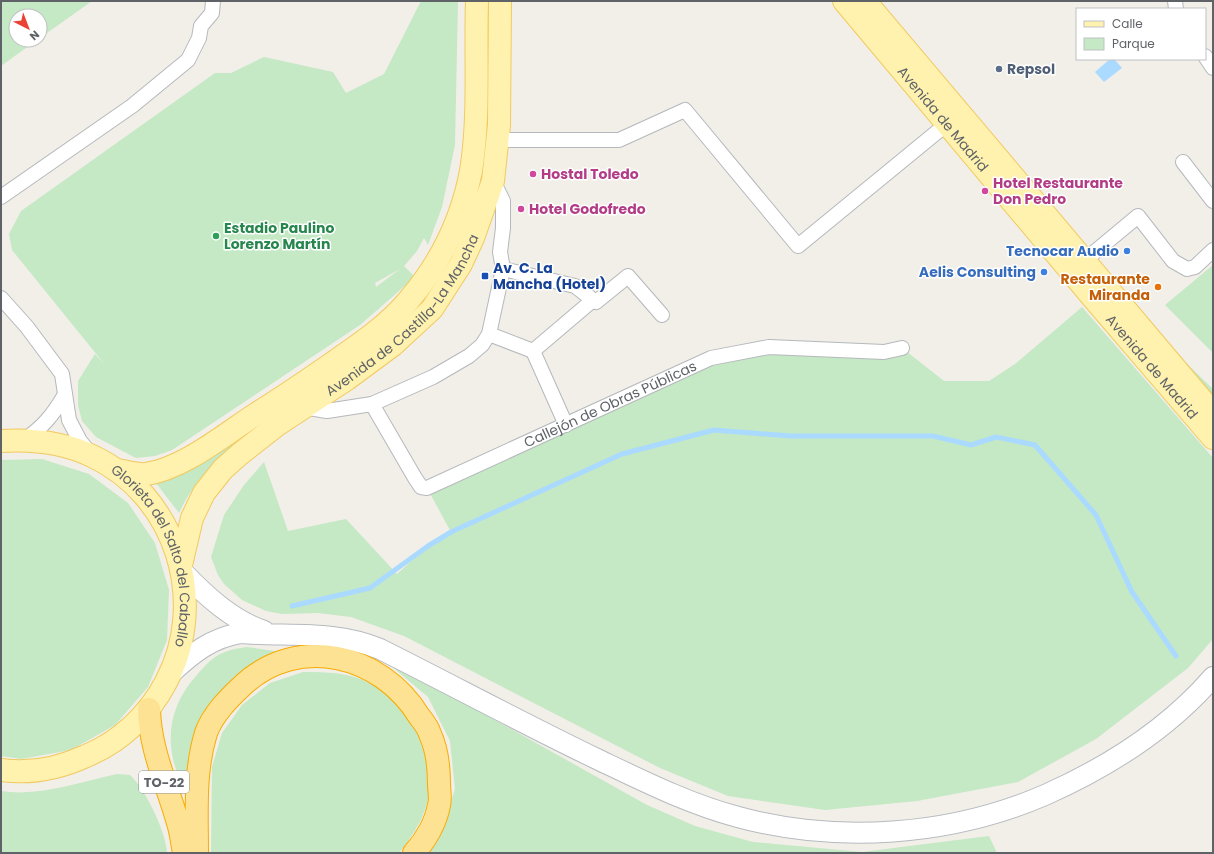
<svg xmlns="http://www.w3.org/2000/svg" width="1214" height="854" viewBox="0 0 1214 854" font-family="Poppins,sans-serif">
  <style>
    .green { fill: #c5e8c5; fill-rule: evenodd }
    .water { fill: #aadaff }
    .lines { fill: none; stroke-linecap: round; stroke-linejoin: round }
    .stream { stroke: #aadaff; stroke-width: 5 }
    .street-casing { stroke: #b5b8bc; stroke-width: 16 }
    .secondary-casing { stroke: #b6babf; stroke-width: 22 }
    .primary-casing { stroke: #f2c960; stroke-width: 24 }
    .highway-casing { stroke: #f9ab00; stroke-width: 24 }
    .street { stroke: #fff; stroke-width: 14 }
    .secondary { stroke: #fff; stroke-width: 20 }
    .primary { stroke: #fff2af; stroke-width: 22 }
    .highway { stroke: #fde293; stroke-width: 22 }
    .service-dot { fill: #5c6f8a; stroke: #fff; stroke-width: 1.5 }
    .hotel-dot { fill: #d1479c; stroke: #fff; stroke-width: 1.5 }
    .leisure-dot { fill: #2e9e5b; stroke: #fff; stroke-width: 1.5 }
    .shop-dot { fill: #3f7fe0; stroke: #fff; stroke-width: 1.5 }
    .transit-dot { fill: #1a4fb4; stroke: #fff; stroke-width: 1.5 }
    .food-dot { fill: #e8710a; stroke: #fff; stroke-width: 1.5 }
    .labels { text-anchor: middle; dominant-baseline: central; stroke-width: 3; stroke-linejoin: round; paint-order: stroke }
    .shield { fill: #fff; stroke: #8f9295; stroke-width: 1 }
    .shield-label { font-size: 13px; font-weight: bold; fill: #5f6368 }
    .service-label { font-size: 14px; font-weight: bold; fill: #4e5e75; stroke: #fff; text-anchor: start }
    .street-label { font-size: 14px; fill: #5f6368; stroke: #fff }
    .hotel-label { font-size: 14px; font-weight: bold; fill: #b23c85; stroke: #fff; text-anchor: start }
    .leisure-label { font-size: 14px; font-weight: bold; fill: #27864d; stroke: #fff; text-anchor: start }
    .shop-label { font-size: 14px; font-weight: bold; fill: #366cbe; stroke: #fff; text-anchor: end }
    .transit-label { font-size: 14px; font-weight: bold; fill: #164399; stroke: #fff; text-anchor: start }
    .food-label { font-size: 14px; font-weight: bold; fill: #c56008; stroke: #fff; text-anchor: end }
  </style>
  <rect width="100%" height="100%" fill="#f1efe8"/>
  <path class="green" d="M1,1H92L40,38V16H16V40H37L1,66Z
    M421,1H458L455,145L442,207L428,245L424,238L417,251L404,266L415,277L360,325L172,450L155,456L136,458L96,437L82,421L78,405V381L95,354L106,366L12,250L9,234L21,211L215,73H231L264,57L333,72L346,93L384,74ZM400,269L376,287L375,283Z
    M1213,265V353L1165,305Z
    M1082,307L1213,458V639L1188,668L1096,739L1018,782L917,801L825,810L728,796L660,768L404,636L351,617L318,613L282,614L266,611L242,600L224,584L218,575L211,557L224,515L244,485L264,462L288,531L346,519L397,574L428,546L451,532L427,488L711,358L769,347L902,348L944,381H989L1015,364Z
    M1173,356L1183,360L1213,389V403Z
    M234,439L237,443C212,463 193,483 179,513L156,483L183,471Z
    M42,459L89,474L128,503L155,543L169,590L167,640L148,687L115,725L71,750L21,759L1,756V460Z
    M247,647L281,652L240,676L189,797C164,756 163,713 196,676C214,655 220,651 247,647Z
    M390,665L452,696L647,805L695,826L753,842L862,852L989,836L997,853H425L442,829L455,789L450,741L428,697Z
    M303,672C327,672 350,672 371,684C412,705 437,757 427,803C422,822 411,838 399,853H211L212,767L222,733L242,705L270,683Z
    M117,774L130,775C146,790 166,832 167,853H1V791C40,797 79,782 117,774Z"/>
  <path class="water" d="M1110,59H1114L1122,68L1104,82L1095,72Z"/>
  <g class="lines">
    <path class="stream" d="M292,606L370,588L428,546L451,532L622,454L714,430L791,436H933L971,445L996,437L1035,445L1096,515L1132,592L1176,656"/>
    <defs>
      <g id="street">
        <path d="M1175,1L1176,9"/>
        <path d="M1205,56L1213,68"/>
        <path d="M498,140H619L685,110L798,246L948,123"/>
        <path d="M1183,162L1213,201"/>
        <path d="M1,197L132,106L188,60L199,38L201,26L212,13L213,1"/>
        <path d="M1084,261L1138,216L1173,261L1187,269L1195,267L1213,250"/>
        <path d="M1,298L27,327L62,374L69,420L80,441L90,453"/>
        <path d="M593,300L596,302L628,276L662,315"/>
        <path d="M489,334L533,351L593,300L575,286L503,269"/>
        <path d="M533,351L566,425"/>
        <path id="s1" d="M372,404L415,478L421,487L427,488L711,358L769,347L884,352L902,348"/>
        <path d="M303,407L327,411L372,404L433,377L469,356L482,345L489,334L503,269L500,252L503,228V201L493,181"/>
        <path d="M24,440C42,428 53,415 64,396"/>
      </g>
      <path id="secondary" d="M183,572C206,596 232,620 264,631
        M171,673C193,653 211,638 241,633C288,637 335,630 380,649C452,685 524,724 597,759C643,781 689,804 738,817C837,844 950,836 1045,795C1108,767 1168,729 1213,677"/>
      <g id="primary">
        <path id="s2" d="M844,1L1093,298L1213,438"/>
        <path d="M865,1L1213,413"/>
        <path id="s3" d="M1,441C33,439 63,442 92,456C176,495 209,601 166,682C149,715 120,742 86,756C60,768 30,774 1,770"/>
        <path d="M116,470C125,471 137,475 146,474C183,469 225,434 256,414C283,397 308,380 334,362C360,344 388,325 408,301C440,264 462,219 471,171C480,115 475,57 477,1"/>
        <path id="s4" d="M181,565L192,518L204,493L223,469L240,454L277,425L347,379L393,345L432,309L461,264L473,238L493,181L499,125L500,1"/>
      </g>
      <path id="highway" d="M149,709C150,750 167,784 178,823C181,832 182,843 184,853
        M197,853C197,813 194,772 206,733C213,714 228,699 243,685C298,634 381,654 419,716C423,721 428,727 430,734C437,749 439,768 439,784C439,791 441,799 439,805C436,822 426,840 414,853"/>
    </defs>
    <use href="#street" class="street-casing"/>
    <use href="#secondary" class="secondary-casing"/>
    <use href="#primary" class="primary-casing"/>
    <use href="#highway" class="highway-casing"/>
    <use href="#street" class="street"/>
    <use href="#secondary" class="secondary"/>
    <use href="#primary" class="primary"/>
    <use href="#highway" class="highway"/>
  </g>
  <circle class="service-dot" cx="999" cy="69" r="4"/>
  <g class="hotel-dot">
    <circle cx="533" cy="174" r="4"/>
    <circle cx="985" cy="191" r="4"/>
    <circle cx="521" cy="209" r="4"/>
  </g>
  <circle class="leisure-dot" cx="216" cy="236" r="4"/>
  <g class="shop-dot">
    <circle cx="1127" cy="251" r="4"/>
    <circle cx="1044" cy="272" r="4"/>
  </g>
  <rect class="transit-dot" x="481" y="272" width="8" height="8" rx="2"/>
  <circle class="food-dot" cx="1158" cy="287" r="4"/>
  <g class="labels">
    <rect class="shield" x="139" y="771" width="50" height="22" rx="3"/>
    <g class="shield-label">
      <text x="164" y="782">TO-22</text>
    </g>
    <g class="service-label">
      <text x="1007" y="69">Repsol</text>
    </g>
    <g class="street-label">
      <text stroke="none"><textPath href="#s2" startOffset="154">Avenida de Madrid</textPath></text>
      <text stroke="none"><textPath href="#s4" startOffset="346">Avenida de Castilla-La Mancha</textPath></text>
      <text stroke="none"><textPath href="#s2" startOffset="478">Avenida de Madrid</textPath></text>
      <text stroke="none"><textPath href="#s1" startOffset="304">Callejón de Obras Públicas</textPath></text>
      <text stroke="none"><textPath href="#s3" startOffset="219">Glorieta del Salto del Caballo</textPath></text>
    </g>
    <g class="hotel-label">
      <text x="541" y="174">Hostal Toledo</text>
      <text x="993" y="183">Hotel Restaurante<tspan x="993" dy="16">Don Pedro</tspan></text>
      <text x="529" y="209">Hotel Godofredo</text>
    </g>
    <g class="leisure-label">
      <text x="224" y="228">Estadio Paulino<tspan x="224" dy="16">Lorenzo Martín</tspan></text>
    </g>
    <g class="shop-label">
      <text x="1119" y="251">Tecnocar Audio</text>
      <text x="1036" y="272">Aelis Consulting</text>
    </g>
    <g class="transit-label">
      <text x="493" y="268">Av. C. La<tspan x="493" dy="16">Mancha (Hotel)</tspan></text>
    </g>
    <g class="food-label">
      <text x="1150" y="279">Restaurante<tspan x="1150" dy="16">Miranda</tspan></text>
    </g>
  </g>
  <rect width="1214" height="854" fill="none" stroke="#5f6368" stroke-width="4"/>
  <rect x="1076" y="8" width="130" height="52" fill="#ffffff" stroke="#bfc1c3"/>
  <rect x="1084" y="21" width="20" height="6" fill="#fff2af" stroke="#bfc1c3"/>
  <text x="1112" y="28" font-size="12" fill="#5f6368">Calle</text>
  <rect x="1084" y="38" width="20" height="12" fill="#c5e8c5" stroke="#bfc1c3"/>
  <text x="1112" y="48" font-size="12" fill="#5f6368">Parque</text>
  <g transform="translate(28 28) rotate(138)"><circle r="19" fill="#ffffff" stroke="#bfc1c3"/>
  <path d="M0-3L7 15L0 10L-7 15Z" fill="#ea4335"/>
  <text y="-6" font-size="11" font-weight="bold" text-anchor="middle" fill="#5f6368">N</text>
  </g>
</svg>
